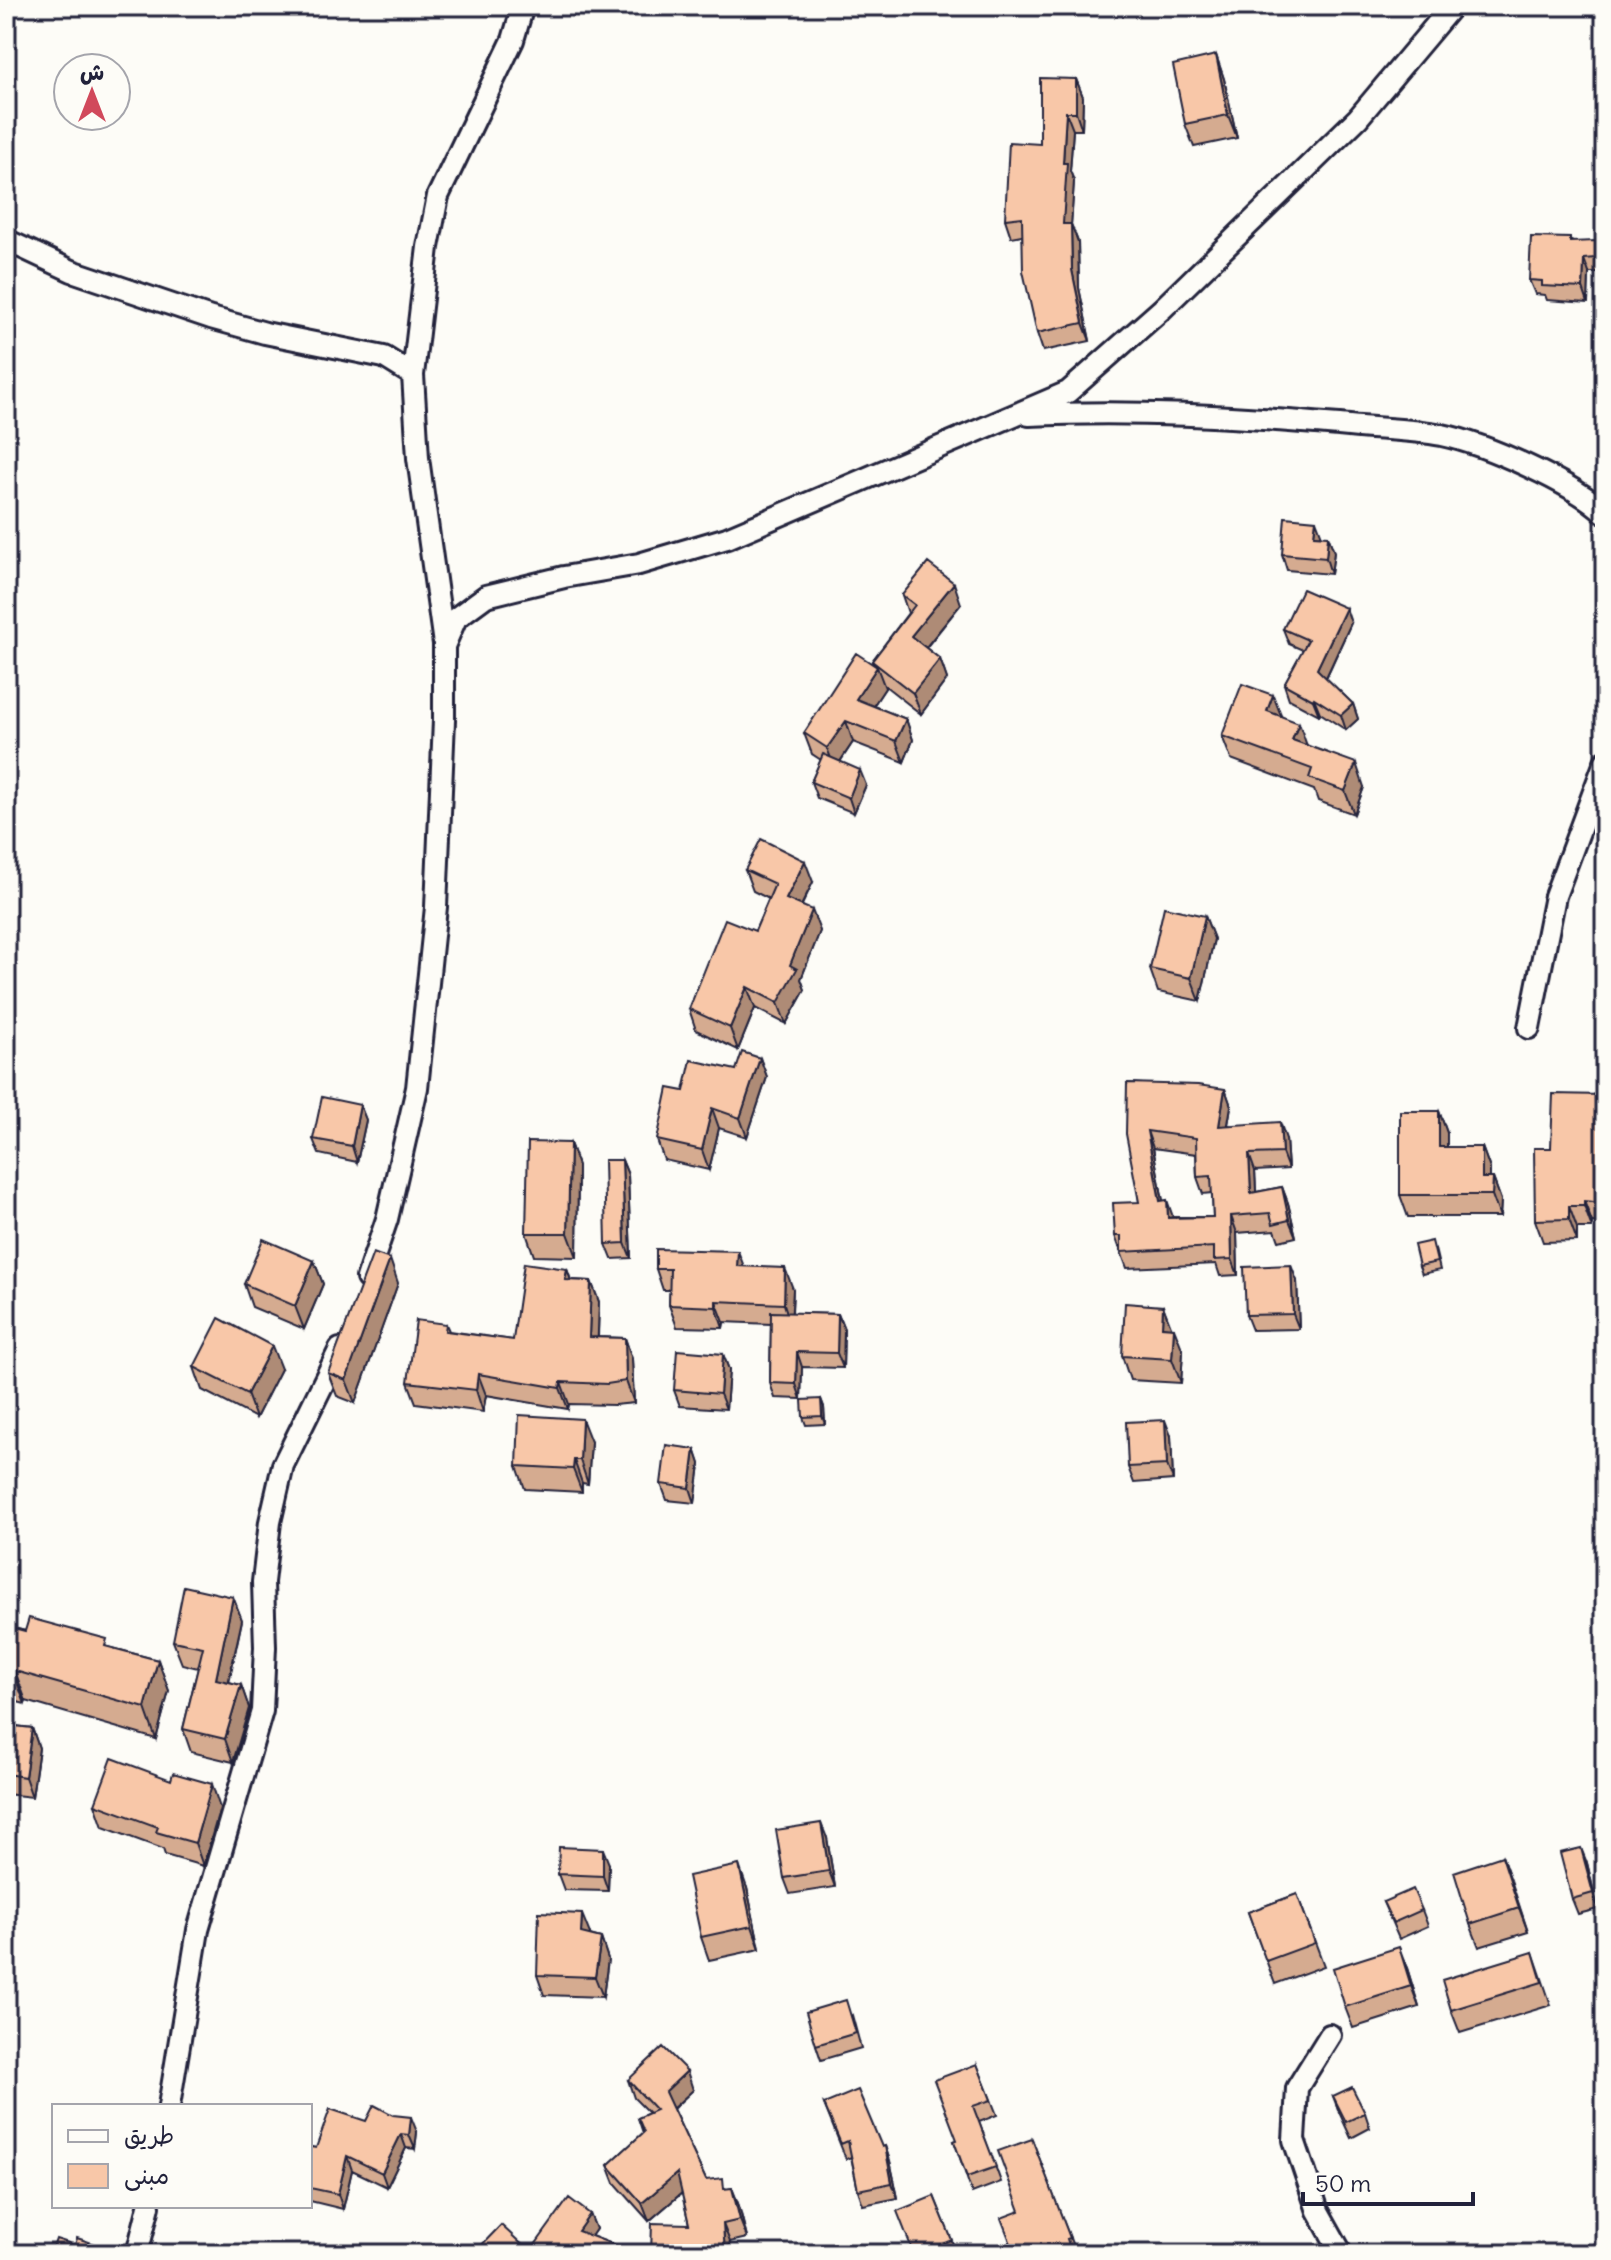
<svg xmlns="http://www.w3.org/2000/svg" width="1611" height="2260" viewBox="0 0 1611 2260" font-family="Delius,'Playpen Sans Arabic',sans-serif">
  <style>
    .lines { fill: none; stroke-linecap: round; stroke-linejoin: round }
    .minor-casing { stroke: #22223b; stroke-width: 26 }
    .minor { stroke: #fdfcf7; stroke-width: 20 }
    .wall { fill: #d5ab90; stroke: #22223b; stroke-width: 2; fill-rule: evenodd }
    .shaded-wall { fill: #ae8b76; stroke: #22223b; stroke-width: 2 }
    .building { fill: #f8c7a8; stroke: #22223b; stroke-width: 2; fill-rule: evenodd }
  </style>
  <rect width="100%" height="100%" fill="#fdfcf7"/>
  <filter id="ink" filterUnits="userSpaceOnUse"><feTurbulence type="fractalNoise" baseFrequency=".0125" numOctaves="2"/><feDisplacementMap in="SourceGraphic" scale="16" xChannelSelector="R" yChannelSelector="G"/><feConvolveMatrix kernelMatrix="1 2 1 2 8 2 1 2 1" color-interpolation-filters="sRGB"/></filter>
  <g filter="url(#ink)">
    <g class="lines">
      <defs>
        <path id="minor" d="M6,240L72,271L211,318L265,333L384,357L413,375
          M1029,415C1133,410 1236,416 1339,425C1372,429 1409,429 1442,435C1485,444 1574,483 1605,513
          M444,644L418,458L413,375L428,247L438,196L513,40L523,6
          M1529,1028L1555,896L1605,762
          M367,1278L387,1219L417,1088L436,907L444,720V646L456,618L486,596L564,577L639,564L727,538L1068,392L1162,309L1358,118L1452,6
          M1330,2035L1297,2088L1294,2140L1318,2211L1342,2254
          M169,2106L198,1930L262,1711L265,1647L263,1582L270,1522L283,1465L340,1349
          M137,2254L149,2206"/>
      </defs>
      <use href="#minor" class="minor-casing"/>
      <use href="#minor" class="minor"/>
    </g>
    <path class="wall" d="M1216,55L1224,79L1237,138L1194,147L1185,124Z
      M1076,79L1083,97L1082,130H1073L1070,171L1074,181L1071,224L1078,242L1079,288L1090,341L1043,351L1037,333L1022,235L1011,237L1005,219L1040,144Z
      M1571,241L1601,255V273H1589L1588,303L1547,300L1545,295L1535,294L1529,280Z
      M1322,536H1328L1334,552L1331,574L1287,570L1282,554Z
      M902,595L961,604L926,648L940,659L947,679L921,714L884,685L885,688L873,706L906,719L913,740L904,762L853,742L840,762L866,785L854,813L817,798L811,782L821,760L812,754L804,733L873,664L872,661L908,613Z
      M1351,623L1326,678L1353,704L1358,719L1346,730L1320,713L1319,715L1289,699L1284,684L1303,650L1289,644L1283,629Z
      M1281,716L1307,745L1364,787L1354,814L1318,801L1314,790L1231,759L1222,736Z
      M745,870L813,882L802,905L820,931L801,979L805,990L786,1024L755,1008L738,1050L696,1030L689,1009L755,931L769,899L753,891Z
      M1205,916L1214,939L1200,1001L1158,992L1150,969Z
      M760,1058L767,1077L747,1137L719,1128L709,1170L664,1160L657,1140L684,1091L736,1070Z
      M1127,1083L1225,1089L1231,1106L1228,1125L1286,1139L1288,1169L1255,1171L1256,1192L1282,1187L1288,1203L1296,1237L1279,1241L1275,1230L1237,1233L1238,1275L1220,1276L1216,1264L1127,1268L1115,1236L1139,1202ZM1153,1148L1196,1154L1197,1177L1203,1194L1212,1193L1213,1217H1173L1163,1201Z
      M1605,1100V1224L1592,1222V1228H1577V1241L1543,1242L1535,1220L1551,1148Z
      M360,1105L366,1120L357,1162L319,1154L313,1139Z
      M1439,1111L1447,1133V1147H1482L1490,1169V1178H1493L1501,1200L1500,1217H1408L1400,1195Z
      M570,1143L578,1166L577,1257L534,1256L526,1233Z
      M622,1160L628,1175L631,1258L612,1259L606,1244Z
      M1435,1249L1440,1270L1422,1274L1419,1266Z
      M314,1261L323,1284L304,1329L252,1307L244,1284Z
      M743,1266L793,1289L792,1313L838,1314L844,1329L843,1368L802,1367L801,1399L775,1398L770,1383L771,1324L724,1322L723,1328L677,1327L669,1305L670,1290H663L656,1269Z
      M567,1269L571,1280L591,1281L599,1302L598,1337L625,1338L632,1359L634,1403L614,1405L569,1404L568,1409L486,1395L483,1412L416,1403L408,1382L446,1324L449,1331L513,1340Z
      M1297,1281L1299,1329L1252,1330L1246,1315Z
      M398,1283L355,1403L337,1396L328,1373Z
      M1163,1306L1171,1328L1183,1351L1181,1383L1130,1380L1122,1356Z
      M723,1354L729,1370L726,1409L680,1406L674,1390Z
      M194,1367L281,1369L256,1418L202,1390Z
      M821,1399L824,1407L825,1424L806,1425L803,1417Z
      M1171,1436L1173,1480L1134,1483L1128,1467Z
      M591,1442L588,1484L582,1483V1492L525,1489L517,1466Z
      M695,1449L700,1464L695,1503L667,1500L661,1484Z
      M233,1597L242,1620L229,1682L241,1685L249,1708L233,1762L191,1752L183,1729L198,1668L182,1664L173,1641Z
      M6,1626L25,1631L109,1647L158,1660L169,1691L156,1739L26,1701L25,1704L6,1699Z
      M6,1725L32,1728L39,1748L32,1797L6,1794Z
      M95,1804L220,1808L203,1866L165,1855L163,1849L103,1827Z
      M827,1838L835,1887L790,1894L784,1878Z
      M1502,1856L1528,1932L1479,1947L1470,1924Z
      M1587,1863L1598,1909L1578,1914L1572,1899Z
      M609,1864L608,1891L564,1890L558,1874Z
      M747,1888L760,1949L709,1960L701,1937Z
      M1297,1894L1324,1966L1275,1984L1248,1912Z
      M1383,1902L1422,1910L1428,1926L1399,1939Z
      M590,1934V1935L601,1938L608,1959L603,1997L544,1995L537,1975Z
      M1533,1952L1551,2005L1460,2033L1451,2010Z
      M1407,1968L1419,2007L1353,2028L1345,2007Z
      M852,2015L861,2048L821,2060L816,2045Z
      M977,2064L997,2115L979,2122L1001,2182L972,2193L954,2141L957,2140Z
      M628,2080L693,2090L673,2109L706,2180L727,2189L732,2188L739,2206L747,2238L730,2242L689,2224L682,2193L649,2221L615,2183L608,2165L643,2133L638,2118L649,2113L634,2098Z
      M1333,2096L1365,2113L1370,2128L1351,2138L1339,2112Z
      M824,2104L882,2147L885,2146L890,2161L898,2198L863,2205L858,2190L851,2157L846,2159Z
      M366,2121L417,2132L415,2149L406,2148L387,2187L352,2170L343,2209L310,2201V2147L316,2148Z
      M1032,2139L1076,2254H1015L1020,2211Z
      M934,2196L957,2254H913Z
      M590,2214L596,2229L591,2236L628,2250L630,2254H538L535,2245Z"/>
    <path class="shaded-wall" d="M1216,55L1224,79L1237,138L1228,115Z
      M1076,79L1083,97L1082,130L1076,112Z
      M1066,112L1073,130L1070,171L1074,181L1070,242L1063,224V163Z
      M1071,224L1078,242L1079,288L1090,341L1083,323L1072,270Z
      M1596,241L1601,255V273L1596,258Z
      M1584,259L1589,273L1588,303L1583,288Z
      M1316,520L1322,536L1314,535Z
      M1328,536L1334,552L1331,574L1326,558Z
      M954,583L961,604L918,657L911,636Z
      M1346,608L1351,623L1323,684L1317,669Z
      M940,659L947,679L921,714L913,693Z
      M877,667L885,688L864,720L856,699Z
      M1273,695L1282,718L1267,711Z
      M1314,698L1320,713L1319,715L1313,700Z
      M1353,704L1358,719L1346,730L1341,715Z
      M906,719L913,740L904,762L896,741Z
      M846,721L853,742L835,769L827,748Z
      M1299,723L1307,746L1292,740Z
      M1356,763L1364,787L1354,814L1345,791Z
      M860,770L866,785L854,813L849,798Z
      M805,861L813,882L794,920L786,899Z
      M812,910L820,931L801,979L805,990L786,1024L778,1003L790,965Z
      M1205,916L1214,939L1200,1001L1191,978Z
      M747,987L755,1008L738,1050L730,1028Z
      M760,1058L767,1077L747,1137L740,1118Z
      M1225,1089L1231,1106L1225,1142L1219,1126Z
      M1603,1095L1605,1100V1180L1602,1170Z
      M360,1105L366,1120L357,1162L352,1146Z
      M712,1108L719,1128L709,1170L702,1150Z
      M1439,1111L1447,1133V1169L1439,1147Z
      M1280,1122L1286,1139L1288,1169L1282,1153Z
      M1147,1131L1153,1148L1166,1217L1160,1201Z
      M570,1143L578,1166L577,1257L568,1233Z
      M1482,1147L1490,1169V1195L1482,1178Z
      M1249,1154L1255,1171L1257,1210L1251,1193Z
      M622,1160L628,1175L631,1258L625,1243Z
      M1493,1178L1501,1200L1500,1217L1492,1195Z
      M1282,1187L1288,1203L1296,1237L1289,1220Z
      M1167,1200L1173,1217L1168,1218Z
      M1584,1201L1592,1222V1228L1584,1206Z
      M1569,1206L1577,1228V1241L1569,1219Z
      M1231,1216L1237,1233L1238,1275L1232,1259Z
      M738,1251L746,1272L737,1266Z
      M390,1259L398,1283L355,1403L346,1380Z
      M314,1261L323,1284L304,1329L295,1306Z
      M1291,1265L1297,1281L1299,1329L1293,1314Z
      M785,1268L793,1289L791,1325L784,1304Z
      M567,1269L574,1290L565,1280Z
      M591,1281L599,1302L597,1358L589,1337Z
      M716,1301L724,1322L723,1328L716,1307Z
      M1163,1306L1172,1329L1162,1327Z
      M838,1314L844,1329L843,1368L837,1353Z
      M1174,1328L1183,1351L1181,1383L1172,1359Z
      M625,1338L632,1359L634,1403L626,1381Z
      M272,1346L281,1369L256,1418L247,1394Z
      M797,1352L802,1367L801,1399L796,1384Z
      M723,1354L729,1370L726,1409L720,1394Z
      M478,1374L486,1395L483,1412L476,1390Z
      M561,1382L569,1404L568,1409L560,1388Z
      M821,1399L824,1407L825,1424L822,1416Z
      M582,1419L591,1442L588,1484L580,1460Z
      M1165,1420L1171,1436L1173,1480L1167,1465Z
      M695,1449L700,1464L695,1503L690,1488Z
      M574,1460L582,1483V1492L573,1469Z
      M6,1543L10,1553L6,1561Z
      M233,1597L242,1620L224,1702L216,1679Z
      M158,1660L169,1691L156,1739L145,1708Z
      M15,1671L26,1701L25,1704L14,1674Z
      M241,1685L249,1708L233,1762L225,1739Z
      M32,1728L39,1748L32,1797L25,1777Z
      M212,1784L220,1808L203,1866L195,1843Z
      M821,1823L827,1838L835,1887L829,1871Z
      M1581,1848L1587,1863L1598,1909L1593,1893Z
      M603,1849L609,1864L608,1891L603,1876Z
      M1502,1856L1511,1880L1528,1932L1519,1908Z
      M739,1865L747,1888L760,1949L752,1926Z
      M582,1914L590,1934L589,1954L581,1933Z
      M601,1938L608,1959L603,1997L595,1977Z
      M1399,1947L1407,1968L1419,2007L1411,1986Z
      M687,2071L693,2090L671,2110L665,2092Z
      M411,2117L417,2132L415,2149L409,2135Z
      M401,2134L406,2148L387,2187L382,2173Z
      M885,2146L890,2161L898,2198L892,2183Z
      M347,2156L352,2170L343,2209L338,2194Z
      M677,2173L684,2191L649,2221L642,2203Z
      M732,2188L739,2206L747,2238L740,2220Z
      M590,2214L596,2229L584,2247L578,2231Z
      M723,2224L730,2242V2254H725Z"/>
    <path class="building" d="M1216,55L1228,115L1185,124L1173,65Z
      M1040,78L1076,79V112H1066L1063,163H1067L1063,224H1071L1072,270L1083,323L1037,333L1023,271L1022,217L1005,219L1009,142L1040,144Z
      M1531,237L1570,238V242L1596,241V258L1584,259L1583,288L1542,286V281L1529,280Z
      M1285,517L1316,520L1314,535L1328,536L1326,558L1282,554Z
      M928,563L954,583L911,636L940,659L913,693L872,661L915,605L902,595Z
      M1302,589L1346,608L1317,669L1353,704L1341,715L1314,698L1313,700L1284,684L1308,640L1283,629Z
      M856,653L877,667L856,699L906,719L896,741L846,721L827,748L804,733Z
      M1242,684L1273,695L1267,711L1299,723L1292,740L1356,763L1345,791L1309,778L1312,769L1222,736Z
      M823,754L860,770L849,798L811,782Z
      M761,839L805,861L786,899L812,910L790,965L797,969L778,1003L747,987L730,1028L689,1009L725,919L755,931L775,884L745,870Z
      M1164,907L1205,916L1191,978L1150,969Z
      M742,1052L760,1058L740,1118L712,1108L702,1150L657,1140L668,1088L684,1091L691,1060L736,1070Z
      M1127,1083L1198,1085L1225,1089L1219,1126L1280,1122L1282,1153L1249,1154L1251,1193L1282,1187L1289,1220L1273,1224L1270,1213L1231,1216L1232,1259L1214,1260V1247L1121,1252V1236H1115L1113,1203L1139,1202L1126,1134ZM1147,1131L1196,1138L1197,1177L1211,1176L1213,1217L1168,1218L1167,1200L1160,1201Z
      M1553,1094L1603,1095L1602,1170H1605V1203L1584,1201V1206H1569V1219L1535,1220L1534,1148H1551Z
      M322,1097L360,1105L352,1146L313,1139Z
      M1400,1111H1439V1147H1482V1178H1493L1492,1195H1400Z
      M528,1142L570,1143L568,1233H526Z
      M604,1160H622L625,1243L606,1244Z
      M263,1239L314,1261L295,1306L244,1284Z
      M1432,1241L1437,1262L1419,1266L1414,1245Z
      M656,1249L738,1251L737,1266L785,1268L784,1304L716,1301V1307L669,1305L670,1269H656Z
      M373,1253L390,1259L346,1380L328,1373Z
      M524,1263L567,1269L565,1280L591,1281L589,1337L625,1338L626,1381L607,1384L561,1382L560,1388L478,1374L476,1390L408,1382L416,1320L446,1324L445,1331L513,1340Z
      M1291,1265L1293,1314L1246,1315L1244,1267Z
      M1125,1303L1163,1306L1162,1327L1174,1328L1172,1359L1122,1356Z
      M771,1312L838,1314L837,1353L797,1352L796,1384L770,1383Z
      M219,1318L272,1346L247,1394L194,1367Z
      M677,1350L723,1354L720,1394L674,1390Z
      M821,1399L822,1416L803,1417L802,1400Z
      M519,1415L582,1419L580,1460H574L573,1469L517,1466Z
      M1165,1420L1167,1465L1128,1467L1126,1422Z
      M666,1445L695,1449L690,1488L661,1484Z
      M184,1586L233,1597L216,1679L241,1685L225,1739L183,1729L203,1647L173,1641Z
      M29,1618L107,1639L105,1646L158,1660L145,1708L15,1671L14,1674L6,1672V1626L25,1631Z
      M6,1725L32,1728L25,1777L6,1774Z
      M112,1758L171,1780L173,1773L212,1784L195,1843L156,1832L158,1827L95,1804Z
      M821,1823L829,1871L784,1878L776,1830Z
      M559,1847L603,1849V1876L558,1874Z
      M1581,1848L1593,1893L1572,1899L1560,1853Z
      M1502,1856L1519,1908L1470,1924L1454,1872Z
      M739,1865L752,1926L701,1937L688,1876Z
      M1413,1889L1422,1910L1393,1923L1383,1902Z
      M1297,1894L1315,1943L1266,1961L1248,1912Z
      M539,1912L582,1914L581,1933L601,1938L595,1977L537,1975Z
      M1399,1947L1411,1986L1345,2007L1333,1968Z
      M1533,1952L1542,1982L1451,2010L1442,1980Z
      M846,2000L856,2033L816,2045L806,2012Z
      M663,2047L687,2071L665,2092L706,2180L723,2178L724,2189L732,2188L740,2220L723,2224L725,2254H651L652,2223L689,2224L677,2173L642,2203L608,2165L644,2132L638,2118L656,2110L628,2080Z
      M977,2064L991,2100L973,2106L996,2167L967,2177L954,2141L957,2140L934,2080Z
      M1352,2087L1365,2113L1346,2122L1333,2096Z
      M858,2090L882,2147L885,2146L892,2183L858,2190L848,2141L841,2144L824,2104Z
      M374,2105L393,2115L411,2117L409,2135L401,2134L382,2173L347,2156L338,2194L310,2188V2147L316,2148L330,2109L366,2121Z
      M1032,2139L1070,2238L1067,2239L1072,2254H1015L1001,2218L1020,2211L998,2151Z
      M934,2196L952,2240L917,2254H914L897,2211Z
      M569,2198L590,2214L578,2231L628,2250L627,2254H547L535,2245Z
      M501,2225L529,2251L526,2254H473Z
      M77,2238L107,2248L105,2254H51L56,2239L75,2245Z"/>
  </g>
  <rect width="1611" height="2260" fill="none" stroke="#fdfcf7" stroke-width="32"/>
  <rect x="16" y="16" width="1579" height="2228" fill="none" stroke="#22223b" stroke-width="3" filter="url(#ink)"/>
  <rect x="52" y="2104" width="260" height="104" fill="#fdfcf7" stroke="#a5a5ac" stroke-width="2"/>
  <rect x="68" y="2130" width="40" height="12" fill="#fdfcf7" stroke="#a5a5ac" stroke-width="2"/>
  <text x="124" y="2144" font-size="24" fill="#22223b">طريق</text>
  <rect x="68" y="2164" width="40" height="24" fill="#f8c7a8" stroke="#a5a5ac" stroke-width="2"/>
  <text x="124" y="2184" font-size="24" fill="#22223b">مبنى</text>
  <g transform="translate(92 92)"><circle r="38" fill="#fdfcf7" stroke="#a5a5ac" stroke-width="2"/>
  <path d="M0-6L14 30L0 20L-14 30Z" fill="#d1495b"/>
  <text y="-12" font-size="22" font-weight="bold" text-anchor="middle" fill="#22223b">ش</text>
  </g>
  <path d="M1303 2192v12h170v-12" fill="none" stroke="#22223b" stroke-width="4"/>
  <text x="1315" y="2192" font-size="24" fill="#22223b" stroke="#fdfcf7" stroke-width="6" paint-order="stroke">50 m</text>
</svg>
